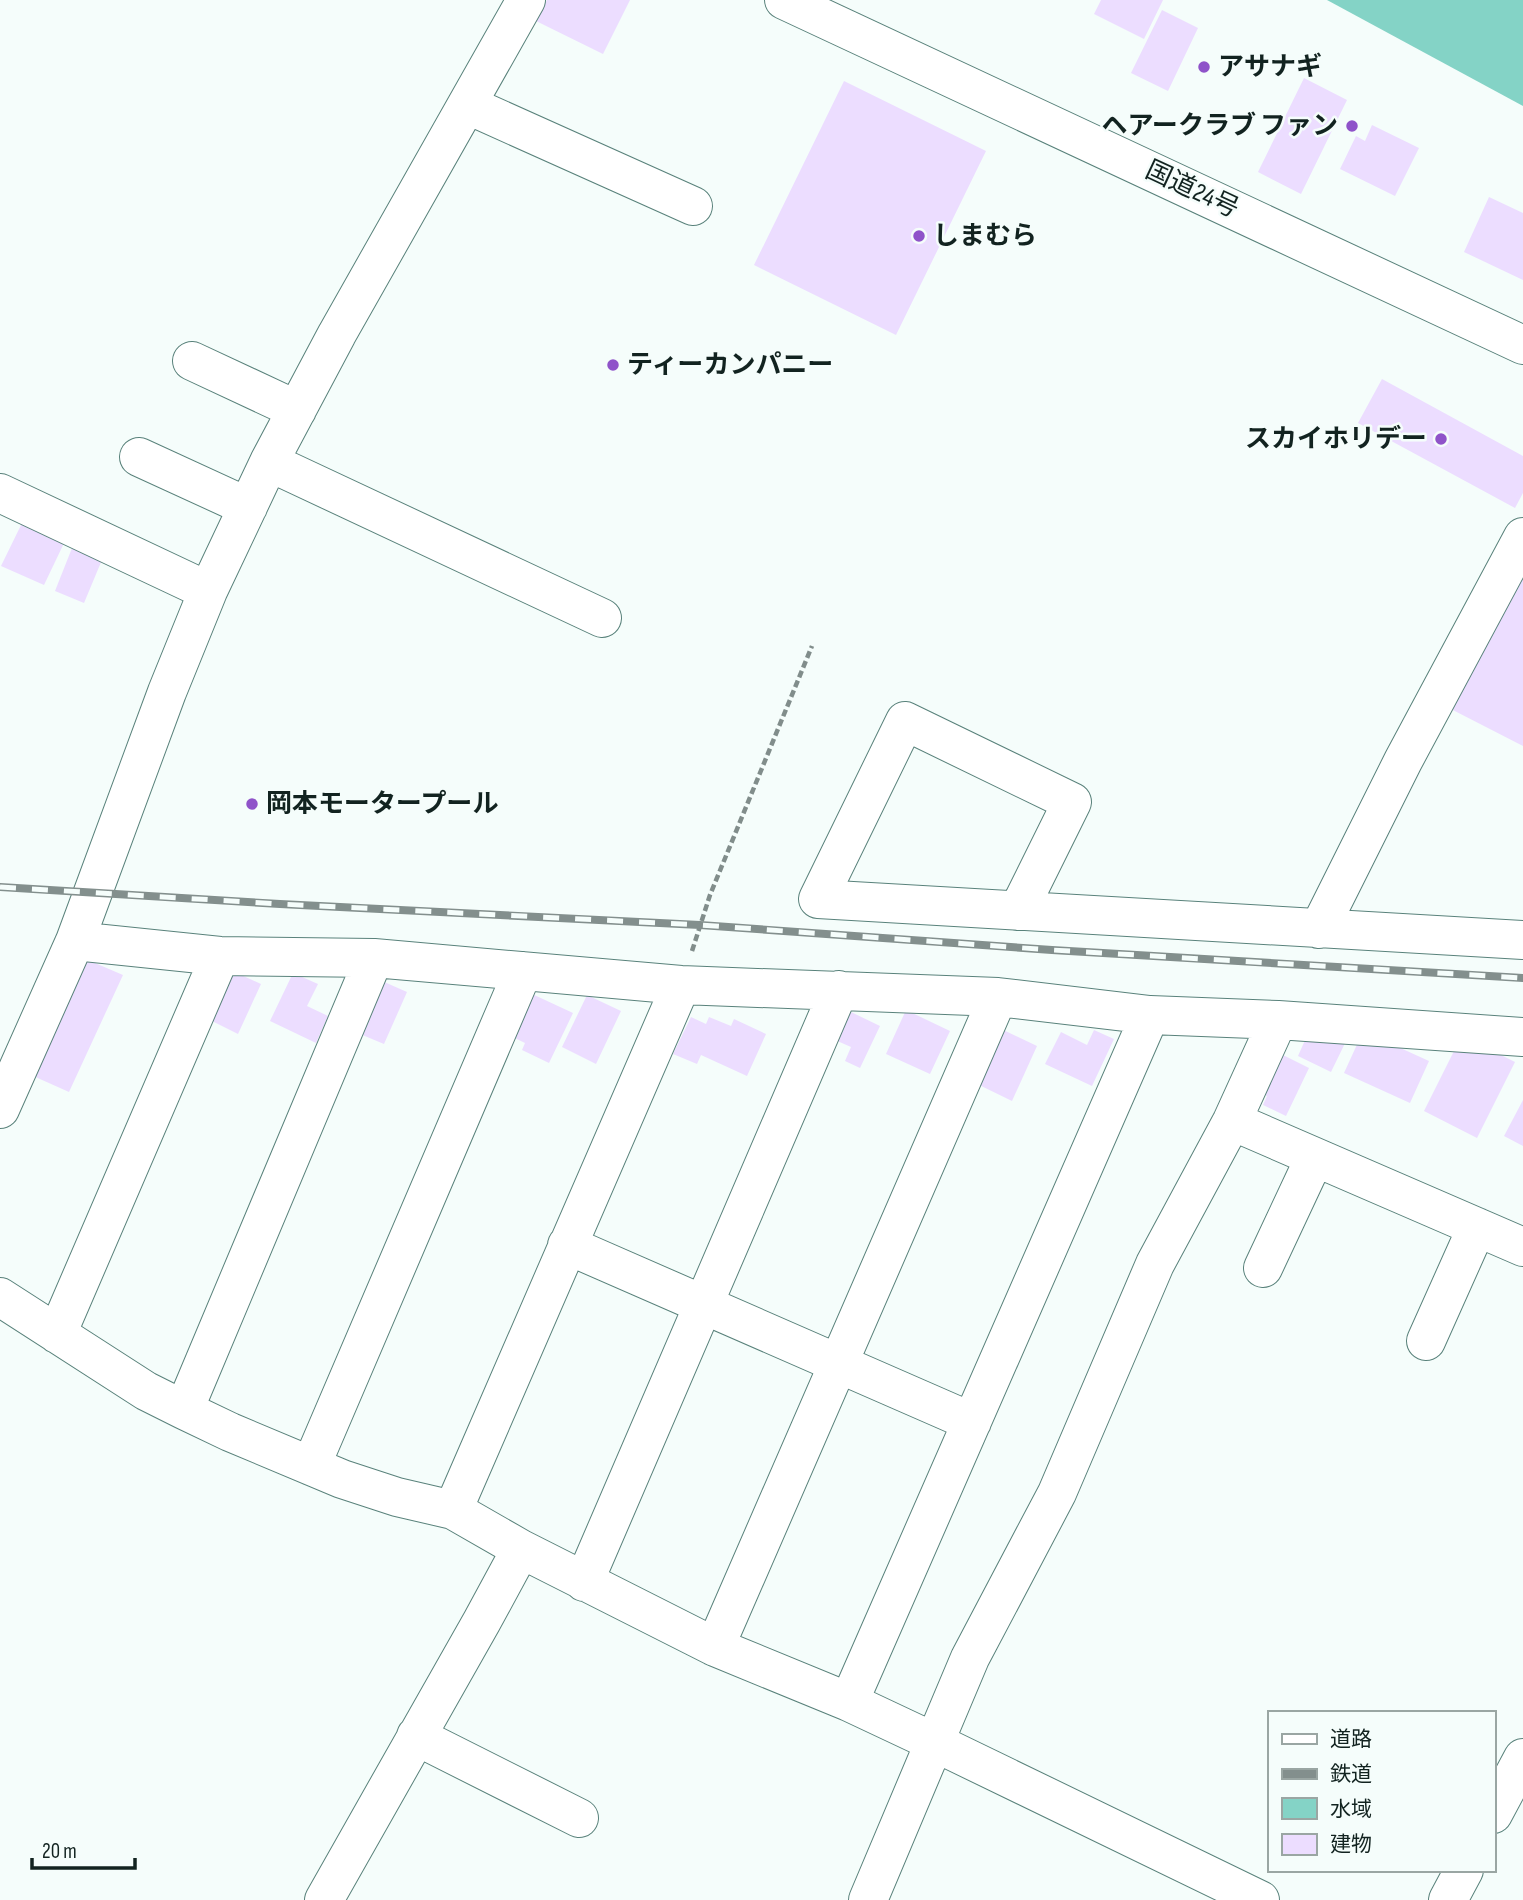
<svg xmlns="http://www.w3.org/2000/svg" width="1523" height="1900" viewBox="0 0 1523 1900" font-family="'Sofia Sans Condensed','Noto Sans JP',sans-serif">
  <style>
    .water { fill: #84d3c6 }
    .building { fill: #ecddff }
    .lines { fill: none; stroke-linecap: round; stroke-linejoin: round }
    .minor-casing { stroke: #59827b; stroke-width: 40 }
    .highway-casing { stroke: #59827b; stroke-width: 40 }
    .path { stroke: #818d8b; stroke-width: 4.5; stroke-dasharray: 7 3.5; stroke-linecap: butt }
    .minor { stroke: #fff; stroke-width: 38 }
    .highway { stroke: #fff; stroke-width: 38 }
    .rail-casing { stroke: #838f8d; stroke-width: 8 }
    .rail { stroke: #f5fdfb; stroke-width: 5; stroke-dasharray: 16; stroke-linecap: butt }
    .poi-dot { fill: #8f53c9; stroke: #f5fdfb; stroke-width: 2.5 }
    .labels { text-anchor: middle; dominant-baseline: central; stroke-width: 5; stroke-linejoin: round; paint-order: stroke }
    .poi-label { font-size: 26px; font-weight: bold; fill: #122320; stroke: #f5fdfb; text-anchor: start }
    .street-label { font-size: 26px; fill: #122320; stroke: #f5fdfb }
  </style>
  <rect width="100%" height="100%" fill="#f5fdfb"/>
  <path class="water" d="M1327,0H1523V106Z"/>
  <path class="building" d="M547,0H630L603,54L536,21Z
    M1101,0H1163L1144,39L1094,14Z
    M1162,10L1198,28L1168,91L1131,73Z
    M1304,78L1347,100L1301,194L1258,172Z
    M844,81L986,151L896,335L754,265Z
    M1372,125L1419,148L1395,196L1340,169L1356,136L1365,141Z
    M1489,197L1523,213V280L1464,252Z
    M1382,379L1523,456V493L1515,508L1358,423Z
    M23,521L65,541L44,585L1,566Z
    M74,543L104,555L84,603L55,591Z
    M1523,555V746L1445,706Z
    M88,960L123,975L69,1092L22,1071L69,970Z
    M228,969L261,984L238,1034L206,1018Z
    M293,973L318,984L307,1006L328,1016L316,1043L270,1021Z
    M382,981L407,992L384,1044L360,1034Z
    M530,993L573,1013L549,1063L522,1050L525,1043L502,1032Z
    M587,995L621,1011L596,1064L562,1047Z
    M906,1010L950,1031L930,1074L886,1054Z
    M849,1011L880,1026L860,1068L845,1061L851,1047L835,1040Z
    M691,1017L706,1024L709,1017L731,1026L734,1019L766,1034L747,1076L701,1055L697,1064L673,1054Z
    M997,1027L1037,1046L1012,1101L971,1081Z
    M1310,1029L1349,1035L1331,1072L1298,1056Z
    M1094,1030L1114,1039L1092,1086L1045,1064L1061,1032L1087,1045Z
    M1374,1036L1429,1061L1410,1103L1344,1073L1360,1038Z
    M1459,1041L1479,1044L1515,1062L1477,1138L1424,1111Z
    M1275,1051L1309,1068L1286,1116L1263,1105L1267,1096L1256,1090Z
    M1523,1100V1146L1504,1136Z"/>
  <g class="lines">
    <defs>
      <path id="minor" d="M468,105L693,206
        M192,361L297,410
        M139,457L248,507
        M269,462L602,618
        M0,493L208,591
        M1018,911L1072,802L905,721L818,899L1523,940
        M1319,929L1403,761L1523,537
        M75,941L220,956L374,958L681,985L998,997L1150,1015L1278,1020L1523,1037
        M0,1109L75,941L167,692L208,591L269,462L337,334L526,0
        M1232,1121L1523,1247
        M567,1245L972,1422
        M1263,1268L1315,1157
        M0,1297L146,1391L184,1410L230,1432L342,1479L397,1497L453,1510L521,1549L715,1647L849,1702L934,1742L1260,1900
        M57,1334L220,956
        M1426,1341L1477,1227
        M184,1410L374,958
        M311,1466L523,971
        M453,1510L681,985
        M584,1582L839,990
        M715,1647L998,997
        M849,1702L1150,1015
        M416,1736L579,1818
        M1493,1814L1523,1758
        M324,1900L482,1621L521,1549
        M868,1900L970,1658L1057,1493L1155,1264L1232,1121L1278,1020
        M1448,1900L1464,1870"/>
      <path id="highway" d="M784,0L1523,345"/>
    </defs>
    <use href="#minor" class="minor-casing"/>
    <use href="#highway" class="highway-casing"/>
    <path class="path" d="M692,951L710,895L812,646"/>
    <use href="#minor" class="minor"/>
    <use href="#highway" class="highway"/>
    <defs>
      <path id="rail" d="M0,887L280,904L700,925L1052,950L1523,978"/>
    </defs>
    <use href="#rail" class="rail-casing"/>
    <use href="#rail" class="rail"/>
  </g>
  <g class="poi-dot">
    <circle cx="1204" cy="67" r="7"/>
    <circle cx="1352" cy="126" r="7"/>
    <circle cx="919" cy="236" r="7"/>
    <circle cx="613" cy="365" r="7"/>
    <circle cx="1441" cy="439" r="7"/>
    <circle cx="252" cy="804" r="7"/>
  </g>
  <g class="labels">
    <g class="poi-label">
      <text x="1218" y="67">アサナギ</text>
      <text x="1338" y="126" text-anchor="end">ヘアークラブ ファン</text>
      <text x="933" y="236">しまむら</text>
      <text x="627" y="365">ティーカンパニー</text>
      <text x="1427" y="439" text-anchor="end">スカイホリデー</text>
      <text x="266" y="804">岡本モータープール</text>
    </g>
    <g class="street-label">
      <text transform="translate(1192 190) rotate(25)">国道24号</text>
    </g>
  </g>
  <rect x="1268" y="1711" width="228" height="161" fill="#f5fdfb" stroke="#9aa6a3" stroke-width="2"/>
  <rect x="1282" y="1734" width="35" height="10" fill="#ffffff" stroke="#9aa6a3" stroke-width="2"/>
  <text x="1330" y="1746" font-size="21" fill="#122320">道路</text>
  <rect x="1282" y="1769" width="35" height="10" fill="#838f8d" stroke="#9aa6a3" stroke-width="2"/>
  <text x="1330" y="1781" font-size="21" fill="#122320">鉄道</text>
  <rect x="1282" y="1798" width="35" height="21" fill="#84d3c6" stroke="#9aa6a3" stroke-width="2"/>
  <text x="1330" y="1816" font-size="21" fill="#122320">水域</text>
  <rect x="1282" y="1834" width="35" height="21" fill="#ecddff" stroke="#9aa6a3" stroke-width="2"/>
  <text x="1330" y="1851" font-size="21" fill="#122320">建物</text>
  <path d="M32 1858v10h103v-10" fill="none" stroke="#122320" stroke-width="3.5"/>
  <text x="42" y="1858" font-size="21" fill="#122320" stroke="#f5fdfb" stroke-width="5" paint-order="stroke">20 m</text>
</svg>
